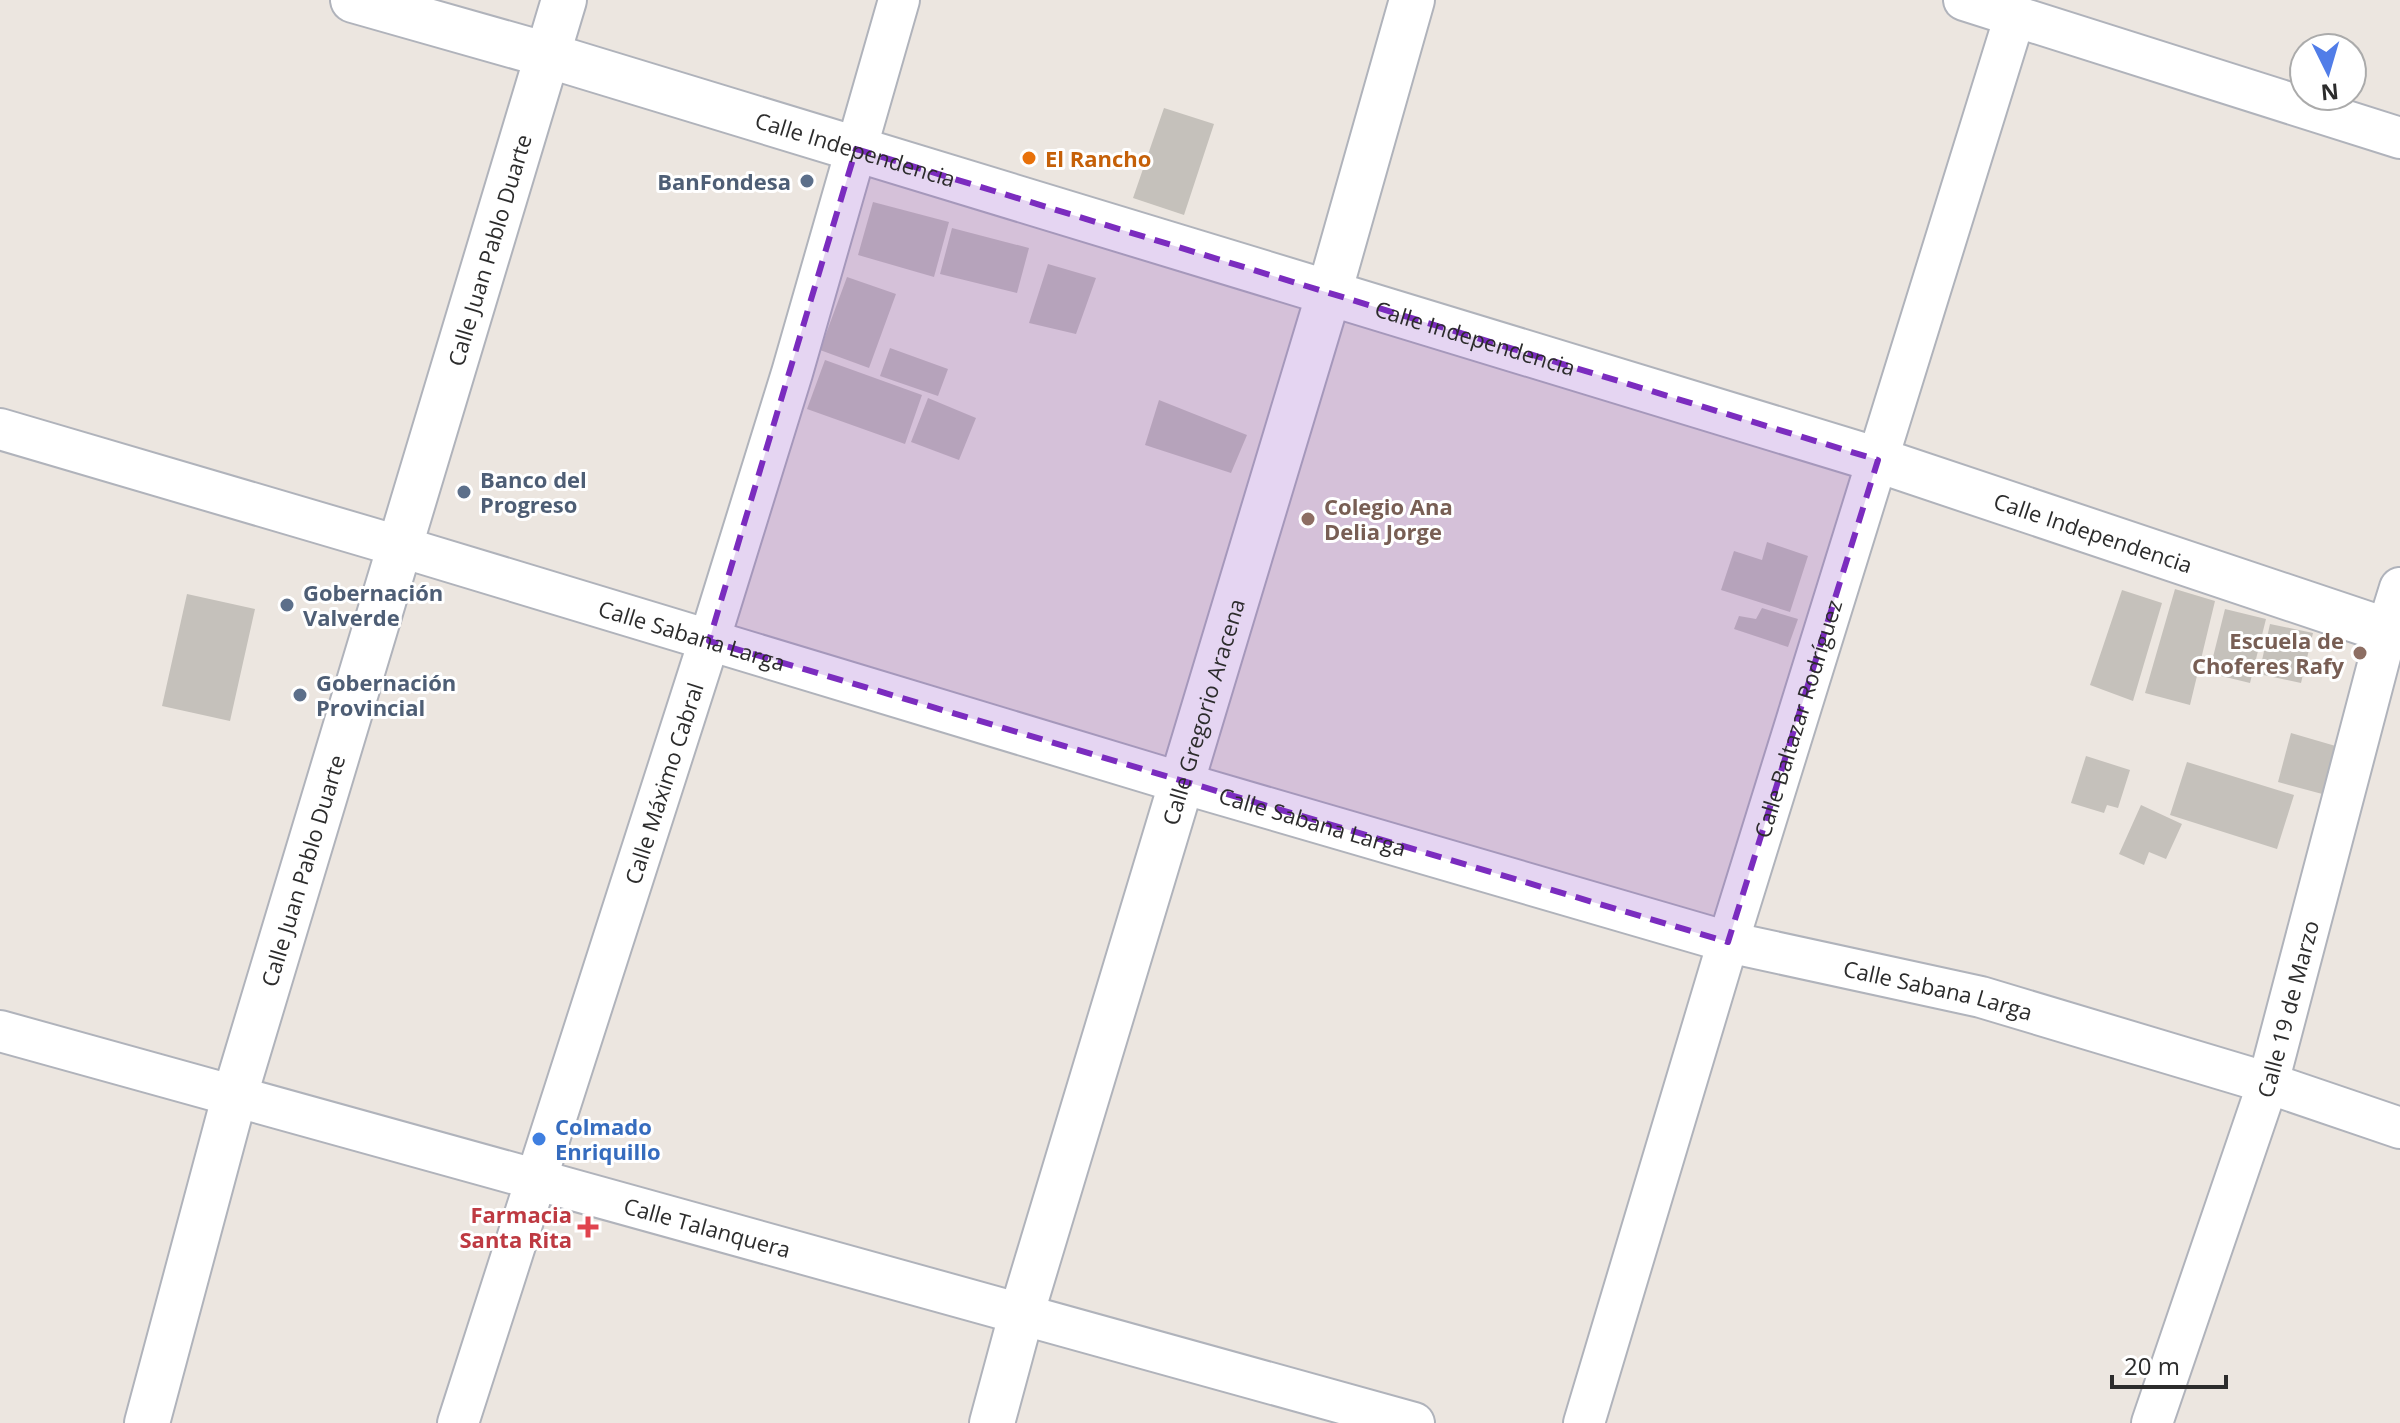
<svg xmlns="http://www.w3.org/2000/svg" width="2400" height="1423" viewBox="0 0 2400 1423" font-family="'Open Sans',sans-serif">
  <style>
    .building { fill: #c5c1bb }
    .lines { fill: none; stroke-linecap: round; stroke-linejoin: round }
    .street-casing { stroke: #b0b3bb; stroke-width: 44 }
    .secondary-casing { stroke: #b0b3bb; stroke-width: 48 }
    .street { stroke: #fff; stroke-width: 40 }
    .secondary { stroke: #fff; stroke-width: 44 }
    .marked { fill: #7b2cbf; fill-opacity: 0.2; stroke: #7b2cbf; stroke-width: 6; stroke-dasharray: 16 10; stroke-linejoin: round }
    .food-dot { fill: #e8710a; stroke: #fff; stroke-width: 3 }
    .service-dot { fill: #5c6f8a; stroke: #fff; stroke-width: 3 }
    .education-dot { fill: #8d6e63; stroke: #fff; stroke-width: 3 }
    .shop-dot { fill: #3f7fe0; stroke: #fff; stroke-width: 3 }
    .health-dot { fill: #e0444e; stroke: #fff; stroke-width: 3 }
    .labels { text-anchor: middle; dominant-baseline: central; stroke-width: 6; stroke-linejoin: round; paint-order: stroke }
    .street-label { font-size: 22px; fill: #2c2c2c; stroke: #fff }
    .food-label { font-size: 22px; font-weight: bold; fill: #c56008; stroke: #fff; text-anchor: start }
    .service-label { font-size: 22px; font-weight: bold; fill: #4e5e75; stroke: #fff; text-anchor: start }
    .education-label { font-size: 22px; font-weight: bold; fill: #785e54; stroke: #fff; text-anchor: start }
    .shop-label { font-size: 22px; font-weight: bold; fill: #366cbe; stroke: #fff; text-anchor: start }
    .health-label { font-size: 22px; font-weight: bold; fill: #be3a42; stroke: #fff; text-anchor: end }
  </style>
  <rect width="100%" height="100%" fill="#ece6e0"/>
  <path class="building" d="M1164,108L1214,124L1184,215L1133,198Z
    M873,202L949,222L934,277L858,255Z
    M952,228L1029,248L1017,293L940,274Z
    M1048,264L1096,278L1076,334L1029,323Z
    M847,277L896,294L869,368L820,350Z
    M890,348L948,369L938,396L880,376Z
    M825,360L922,395L905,444L807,409Z
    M928,398L976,418L959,460L911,442Z
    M1159,400L1247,435L1231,473L1145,445Z
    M1767,542L1808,556L1790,612L1721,590L1734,551L1762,560Z
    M2175,589L2215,601L2190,705L2145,693Z
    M2122,590L2162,603L2133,701L2090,685Z
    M187,594L255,609L230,721L162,706Z
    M1762,608L1798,619L1788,647L1734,629L1739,616L1756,619Z
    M2225,609L2266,619L2250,683L2209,673Z
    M2270,624L2313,633L2301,683L2259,674Z
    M2291,733L2339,747L2326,795L2278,782Z
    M2086,756L2130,770L2118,808L2107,805L2104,813L2071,803Z
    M2187,762L2294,795L2277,849L2170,815Z
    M2141,805L2182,824L2166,859L2149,852L2144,865L2119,854Z"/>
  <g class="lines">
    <defs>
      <g id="street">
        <path d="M1964,0L2400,138"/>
        <path id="s1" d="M0,429L398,546L1182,783L1728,942L1981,997L2268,1083L2400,1128"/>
        <path id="s2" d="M0,1031C471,1165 944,1289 1414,1423"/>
        <path id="s3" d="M458,1423L709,641L792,373L899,0"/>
        <path id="s4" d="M1584,1423L1728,942L2015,16"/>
        <path id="s5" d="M2152,1423L2268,1083L2387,630L2400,588"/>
      </g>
      <g id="secondary">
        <path id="s6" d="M353,0L547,55L1878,460L2400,635"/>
        <path id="s7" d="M147,1423L234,1098L564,0"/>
        <path id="s8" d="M992,1423L1022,1312L1329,293L1412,0"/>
      </g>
    </defs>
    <use href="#street" class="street-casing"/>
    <use href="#secondary" class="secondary-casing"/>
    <use href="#street" class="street"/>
    <use href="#secondary" class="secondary"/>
  </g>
  <path class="marked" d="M856,149L1878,460L1728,942L709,641Z"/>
  <circle class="food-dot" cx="1029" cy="158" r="8"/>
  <g class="service-dot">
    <circle cx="807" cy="181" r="8"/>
    <circle cx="464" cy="492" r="8"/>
    <circle cx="287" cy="605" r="8"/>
    <circle cx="300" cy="695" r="8"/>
  </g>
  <g class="education-dot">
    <circle cx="1308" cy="519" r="8"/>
    <circle cx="2360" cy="653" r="8"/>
  </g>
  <circle class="shop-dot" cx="539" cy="1139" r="8"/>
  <path class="health-dot" d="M584 1215h8v8h8v8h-8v8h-8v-8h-8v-8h8z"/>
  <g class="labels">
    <g class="street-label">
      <text stroke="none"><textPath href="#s6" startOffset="524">Calle Independencia</textPath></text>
      <text stroke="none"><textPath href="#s7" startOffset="1222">Calle Juan Pablo Duarte</textPath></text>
      <text stroke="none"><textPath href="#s6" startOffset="1172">Calle Independencia</textPath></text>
      <text stroke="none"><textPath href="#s6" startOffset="1820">Calle Independencia</textPath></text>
      <text stroke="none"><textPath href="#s1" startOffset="722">Calle Sabana Larga</textPath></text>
      <text stroke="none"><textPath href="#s8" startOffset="742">Calle Gregorio Aracena</textPath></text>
      <text stroke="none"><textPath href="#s4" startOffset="736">Calle Baltazar Rodríguez</textPath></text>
      <text stroke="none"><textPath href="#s3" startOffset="672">Calle Máximo Cabral</textPath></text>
      <text stroke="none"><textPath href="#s1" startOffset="1370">Calle Sabana Larga</textPath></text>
      <text stroke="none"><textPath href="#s7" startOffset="574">Calle Juan Pablo Duarte</textPath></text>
      <text stroke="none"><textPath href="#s1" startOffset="2018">Calle Sabana Larga</textPath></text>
      <text stroke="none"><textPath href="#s5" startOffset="436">Calle 19 de Marzo</textPath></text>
      <text stroke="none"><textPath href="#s2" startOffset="734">Calle Talanquera</textPath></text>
    </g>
    <g class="food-label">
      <text x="1045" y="158">El Rancho</text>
    </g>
    <g class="service-label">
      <text x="791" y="181" text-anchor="end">BanFondesa</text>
      <text x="480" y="479">Banco del<tspan x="480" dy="25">Progreso</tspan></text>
      <text x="303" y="592">Gobernación<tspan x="303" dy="25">Valverde</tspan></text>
      <text x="316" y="682">Gobernación<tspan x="316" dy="25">Provincial</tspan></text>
    </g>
    <g class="education-label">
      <text x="1324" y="506">Colegio Ana<tspan x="1324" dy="25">Delia Jorge</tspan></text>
      <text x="2344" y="640" text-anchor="end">Escuela de<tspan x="2344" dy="25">Choferes Rafy</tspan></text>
    </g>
    <g class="shop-label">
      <text x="555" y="1126">Colmado<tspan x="555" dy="25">Enriquillo</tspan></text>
    </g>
    <g class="health-label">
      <text x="572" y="1214">Farmacia<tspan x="572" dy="25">Santa Rita</tspan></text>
    </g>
  </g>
  <g transform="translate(2328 72) rotate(175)"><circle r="38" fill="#ffffff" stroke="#ababab" stroke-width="2"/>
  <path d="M0-6L14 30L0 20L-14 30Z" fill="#517de8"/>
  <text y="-12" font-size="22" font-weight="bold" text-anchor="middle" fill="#2c2c2c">N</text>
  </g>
  <path d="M2112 1375v12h114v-12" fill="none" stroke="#2c2c2c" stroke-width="4"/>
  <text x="2124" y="1375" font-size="24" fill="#2c2c2c" stroke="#ffffff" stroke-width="6" paint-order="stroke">20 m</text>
</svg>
